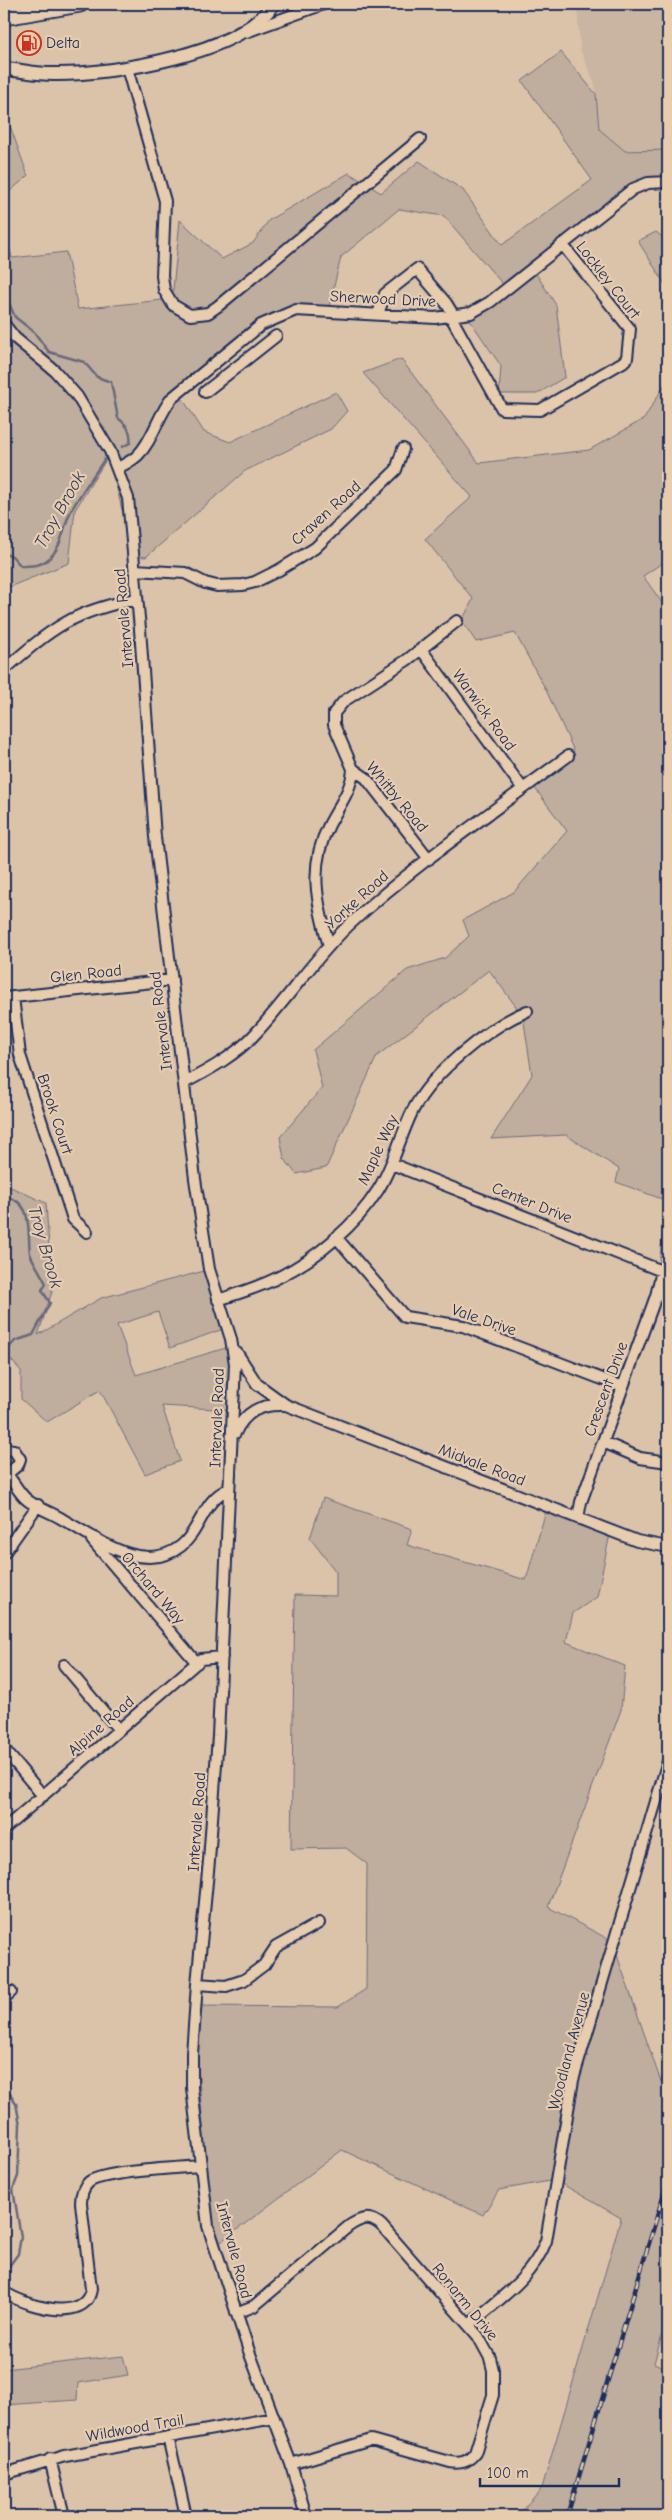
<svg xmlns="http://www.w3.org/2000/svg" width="672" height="2520" viewBox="0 0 672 2520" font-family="'Comic Neue',sans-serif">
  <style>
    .built { fill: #c9b5a2 }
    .green { fill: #bfad9e; stroke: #6d6e7e }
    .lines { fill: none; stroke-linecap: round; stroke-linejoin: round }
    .stream { stroke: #67697c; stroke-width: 2.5 }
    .minor-casing { stroke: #1b2f5e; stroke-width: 14 }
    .major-casing { stroke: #1b2f5e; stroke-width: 16 }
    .highway-casing { stroke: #1b2f5e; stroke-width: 19 }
    .minor { stroke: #e7ccae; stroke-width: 10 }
    .major { stroke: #e7ccae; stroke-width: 12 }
    .highway { stroke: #e7ccae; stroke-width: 15 }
    .rail-casing { stroke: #1b2f5e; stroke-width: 4.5 }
    .rail { stroke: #e7ccae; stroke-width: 2.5; stroke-dasharray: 8; stroke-linecap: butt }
    .labels { text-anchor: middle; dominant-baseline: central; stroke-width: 4.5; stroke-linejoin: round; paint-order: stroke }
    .poi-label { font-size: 16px; fill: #1b2f5e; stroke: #e7ccae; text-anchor: start }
    .street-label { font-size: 16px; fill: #1b2f5e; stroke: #e7ccae }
    .water-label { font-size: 18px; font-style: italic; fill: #2e3e66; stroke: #e7ccae }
  </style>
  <rect width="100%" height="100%" fill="#dbc3a9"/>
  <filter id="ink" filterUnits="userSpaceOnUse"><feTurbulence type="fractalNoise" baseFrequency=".02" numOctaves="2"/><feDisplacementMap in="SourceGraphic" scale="10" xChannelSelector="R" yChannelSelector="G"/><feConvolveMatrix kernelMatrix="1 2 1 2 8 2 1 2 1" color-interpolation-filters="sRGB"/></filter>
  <g filter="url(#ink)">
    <path class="built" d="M577,4H668V150L625,151L599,129L595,84L580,50Z"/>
    <path class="green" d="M561,52L596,94L599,129L625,151L668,150V185H642L533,269L556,305L565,377L537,394H499L501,366L467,316L506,288L444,216L399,209L341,257L328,311L279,315L179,393L204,432L230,442L336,392L347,411L331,429L245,471L146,557L133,556L109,455L75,510L69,563L4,589V223L12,258L66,252L78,309L172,299L180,220L222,259L253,243L269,220L349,173L381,193L419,161L463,190L502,245L592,180L522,81Z
      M4,109L28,176L4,196Z
      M656,232L668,241V289L638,241Z
      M401,359L479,463L589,450L644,419L668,379V559L643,576L668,611V1308L654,1301L667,1201L616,1182L619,1169L566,1135L491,1139L532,1075L523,1016L489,970L377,1056L326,1168L296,1174L284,1158L280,1137L322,1088L313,1050L407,970L445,958L469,936L463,920L514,892L567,831L531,783L574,751L546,690L515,633L476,642L462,621L473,599L425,539L472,497L363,373Z
      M4,1184L46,1203L52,1292L38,1335L101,1298L208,1270L226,1328L170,1348L158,1312L117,1325L136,1375L229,1347L234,1410L162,1406L180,1461L145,1474L100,1390L47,1422L21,1399V1371L4,1352Z
      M323,1498L412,1529L407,1545L526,1580L547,1507L610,1534L597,1597L573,1613L566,1642L625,1666L621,1710L548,1907L612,1941L661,2082L668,2058V2314L654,2363L668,2369V2516H517L542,2488L621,2218L555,2180L499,2190L483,2215L342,2150L213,2248L193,2006L338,2007L366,1989L367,1864L346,1848L291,1849L295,1595L336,1596V1572L310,1538Z
      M123,2356L128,2375L78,2383L77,2400L4,2405V2369Z"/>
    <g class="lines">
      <path class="stream" d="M4,292L15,317L34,332L49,352L84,362L97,377L111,382L118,418C127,425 132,432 130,443L122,447
        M4,554L12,556L21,566C30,566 40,566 47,560C64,547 62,526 72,509C82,491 95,474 106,457
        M4,1197C34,1200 27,1231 30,1253C31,1259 43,1276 46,1284L42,1290L50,1303L33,1335L15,1341L4,1353
        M4,2085L16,2103L20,2125L18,2176L13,2189L21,2237L18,2254L4,2273
        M4,2494L7,2516"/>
      <defs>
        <path id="minor" d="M246,32L324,4
          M127,68L165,201L162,276L164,290L173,305L190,315L208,313L218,306L420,139
          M378,314L385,294L417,269L446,303L454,316
          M451,317L502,409L540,410L623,362L627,358L630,329L562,244
          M4,324L15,338L55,371L77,396L110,451L128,498L140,629L155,837L195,1179L209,1269L231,1339L235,1364L218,1736L209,1861L197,1984L192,2054V2088L208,2226L250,2354L291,2464L306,2516
          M205,392L276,336
          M118,468C125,464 132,461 138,455C153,440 158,415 172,398L261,325L296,310L435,318L471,313L490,302L633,189L648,183L668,182
          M135,570L185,573L205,583L217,586L243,585L255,582L279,570L315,548L396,470L403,449
          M421,649L523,789
          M4,670C52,628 73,611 137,599
          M429,859L366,778L353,769L334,725V713L344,701L407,660L457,621
          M329,946C317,904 308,866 329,825C338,807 352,790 353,769
          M13,997L20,1055L73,1219L87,1232
          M4,998L172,980
          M184,1083C209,1070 236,1055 255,1034C288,999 314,958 349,925C416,863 494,811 568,756
          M392,1164L662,1271L656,1296L581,1502L578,1518
          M336,1237L405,1317L463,1326L623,1387
          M218,1300C239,1293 260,1287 279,1277C316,1259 356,1225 378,1190C394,1165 400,1136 413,1110C433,1072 487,1028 527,1011
          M237,1353L257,1384L286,1405L637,1541L668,1547
          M235,1433C245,1412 260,1404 283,1405
          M603,1442L640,1458L668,1462
          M4,1449L14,1450L20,1459L18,1465L7,1474
          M4,1471C12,1479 17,1490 25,1498C34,1507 51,1512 62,1519C96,1538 143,1576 181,1546C201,1530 203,1499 229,1489
          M92,1540L197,1663
          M4,1553L38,1505
          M64,1665L119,1730
          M4,1749L43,1796
          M4,1829L201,1659L222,1657
          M197,1984L226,1986L244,1980L264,1965L276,1947L319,1923
          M4,1998L11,1992
          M4,2292C23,2305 86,2325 91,2289L81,2203C81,2195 83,2187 89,2182C104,2171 178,2168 200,2166
          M236,2313L254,2306L349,2226C361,2218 370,2215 382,2226L478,2336L490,2358L493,2370V2395L475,2453C468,2462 461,2464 450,2462L371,2440L291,2464
          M469,2325C498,2300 532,2278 546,2241L573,2080L668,1761
          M168,2437L186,2516
          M50,2459L64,2516
          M4,2474L65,2456L274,2418"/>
        <path id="major" d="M4,69C21,70 39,75 57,74C113,74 242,54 273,4"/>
        <path id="highway" d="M4,17L80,4"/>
      </defs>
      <use href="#minor" class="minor-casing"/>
      <use href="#major" class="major-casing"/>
      <use href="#highway" class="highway-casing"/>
      <use href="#minor" class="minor"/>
      <use href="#major" class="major"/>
      <use href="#highway" class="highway"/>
      <defs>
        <path id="rail" d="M567,2516L668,2180"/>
      </defs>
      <use href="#rail" class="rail-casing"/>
      <use href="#rail" class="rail"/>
    </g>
  </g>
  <defs>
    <symbol id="fuel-ring" viewBox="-11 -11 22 22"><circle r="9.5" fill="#e7ccae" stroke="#c8321e" stroke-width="1.5"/><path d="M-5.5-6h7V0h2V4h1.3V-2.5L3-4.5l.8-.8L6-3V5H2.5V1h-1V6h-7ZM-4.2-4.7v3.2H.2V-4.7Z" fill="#c8321e"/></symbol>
  </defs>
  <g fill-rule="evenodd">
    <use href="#fuel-ring" x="15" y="29" width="28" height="28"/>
  </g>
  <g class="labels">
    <g class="poi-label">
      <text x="46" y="43">Delta</text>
    </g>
    <g class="street-label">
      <text transform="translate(608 280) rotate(52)">Lockley Court</text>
      <text transform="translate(383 299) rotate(3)">Sherwood Drive</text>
      <text transform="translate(326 513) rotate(-42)">Craven Road</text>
      <text transform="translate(124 618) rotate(-95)">Intervale Road</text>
      <text transform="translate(484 710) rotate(54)">Warwick Road</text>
      <text transform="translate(397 797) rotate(50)">Whitby Road</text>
      <text transform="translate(357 900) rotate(-42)">Yorke Road</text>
      <text transform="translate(86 974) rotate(-6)">Glen Road</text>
      <text transform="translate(161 1021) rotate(-97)">Intervale Road</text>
      <text transform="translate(55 1114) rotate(72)">Brook Court</text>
      <text transform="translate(378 1150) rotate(-65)">Maple Way</text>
      <text transform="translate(532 1203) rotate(22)">Center Drive</text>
      <text transform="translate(484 1320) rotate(19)">Vale Drive</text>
      <text transform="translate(606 1389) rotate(-70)">Crescent Drive</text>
      <text transform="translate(217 1418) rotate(-88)">Intervale Road</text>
      <text transform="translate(482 1465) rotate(21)">Midvale Road</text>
      <text transform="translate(153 1588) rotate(50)">Orchard Way</text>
      <text transform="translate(101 1726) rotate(-41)">Alpine Road</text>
      <text transform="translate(197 1822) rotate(-86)">Intervale Road</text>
      <text transform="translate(569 2051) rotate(-75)">Woodland Avenue</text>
      <text transform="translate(234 2250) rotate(75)">Intervale Road</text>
      <text transform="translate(465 2302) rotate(51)">Ronarm Drive</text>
      <text transform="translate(135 2428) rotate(-10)">Wildwood Trail</text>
    </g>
    <g class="water-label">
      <text transform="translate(60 510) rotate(-61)">Troy Brook</text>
      <text transform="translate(45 1247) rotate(74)">Troy Brook</text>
    </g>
  </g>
  <rect width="672" height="2520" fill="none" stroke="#e7ccae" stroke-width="20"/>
  <rect x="10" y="10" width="652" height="2500" fill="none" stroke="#1b2f5e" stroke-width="2" filter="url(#ink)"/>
  <path d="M480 2478v8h139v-8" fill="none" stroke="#1b2f5e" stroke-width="2.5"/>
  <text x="487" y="2478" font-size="15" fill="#1b2f5e" stroke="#e7ccae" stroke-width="4" paint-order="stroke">100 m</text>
</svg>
